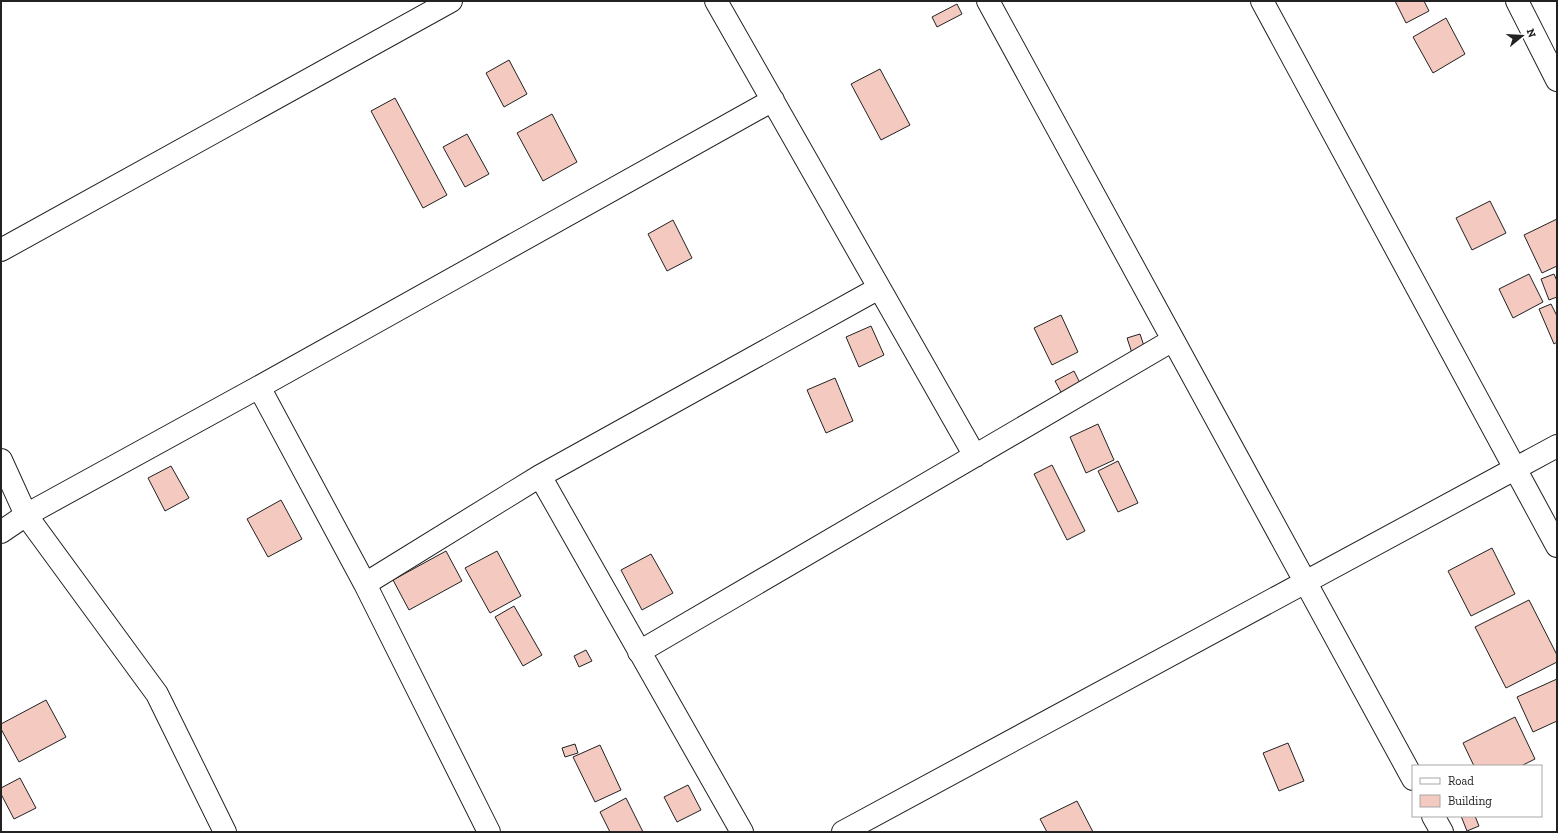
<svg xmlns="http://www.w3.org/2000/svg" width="1558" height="833" viewBox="0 0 1558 833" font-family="'Zilla Slab',serif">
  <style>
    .building { fill: #f3c9c0; stroke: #222 }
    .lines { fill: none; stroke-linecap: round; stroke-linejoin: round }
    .minor-casing { stroke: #222; stroke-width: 24 }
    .minor { stroke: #fff; stroke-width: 22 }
  </style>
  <rect width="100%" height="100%" fill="#fff"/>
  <path class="building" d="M1395,1H1424L1429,11L1406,23Z
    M957,4L962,14L937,27L932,17Z
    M1446,18L1465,54L1433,73L1413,37Z
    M509,60L527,94L504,107L486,73Z
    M880,69L910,125L881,140L851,84Z
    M395,98L447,195L423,208L371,111Z
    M552,114L577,162L543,181L517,133Z
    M467,134L489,174L465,187L443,147Z
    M1490,201L1506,233L1472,250L1456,218Z
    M1557,219V266L1542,273L1524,235Z
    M673,220L692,258L667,271L648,234Z
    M1529,274L1543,302L1513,318L1499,289Z
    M1554,274L1557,281V297L1549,300L1541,279Z
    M1551,304L1557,316V342L1554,344L1539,309Z
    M1061,315L1078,352L1052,365L1034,328Z
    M871,326L884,355L859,367L846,337Z
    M1140,334L1145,349L1132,353L1127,338Z
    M1074,371L1081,385L1062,394L1055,381Z
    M835,378L853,421L826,433L807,390Z
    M1098,424L1114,460L1086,473L1070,437Z
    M1118,461L1138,503L1118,512L1098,471Z
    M1052,465L1085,531L1067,540L1034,474Z
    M171,466L189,498L165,511L148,478Z
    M281,500L302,539L268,557L247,519Z
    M1492,548L1515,594L1471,616L1448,571Z
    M446,551L462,581L409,610L393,580Z
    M497,551L521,596L490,613L465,568Z
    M651,554L673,593L642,610L621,570Z
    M1529,600L1557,655V662L1506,688L1475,627Z
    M514,606L542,655L523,666L495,617Z
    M586,650L592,661L579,667L574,656Z
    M1557,679V721L1533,732L1517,697Z
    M46,700L66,737L19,762L1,729V724Z
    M1515,717L1535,759L1521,766H1474L1463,743Z
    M1288,743L1304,781L1279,791L1263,753Z
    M575,744L578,753L565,757L562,748Z
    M600,745L621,790L595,802L573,757Z
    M20,778L36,808L14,819L1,794V788Z
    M688,785L701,810L677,822L664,797Z
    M626,798L643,832H610L600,812Z
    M1077,801L1093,832H1047L1040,819Z
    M1461,816H1475L1479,826L1467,831Z"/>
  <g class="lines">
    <defs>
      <path id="minor" d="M716,1L975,456
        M988,1L1413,779
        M1262,1L1557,546
        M1517,1L1557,80
        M1,250L451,1
        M259,387L365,584L489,832
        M1,460L26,515L157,694L225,832
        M540,476L742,832
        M1,532L26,515L259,387L773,100
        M365,584L540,476L879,288
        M639,652L1173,340
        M1433,816L1442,832
        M843,832L1557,446"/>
    </defs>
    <use href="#minor" class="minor-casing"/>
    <use href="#minor" class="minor"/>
  </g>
  <rect width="1558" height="833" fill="none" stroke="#222222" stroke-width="4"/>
  <rect x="1412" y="765" width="130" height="52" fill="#ffffff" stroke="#a7a7a7"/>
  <rect x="1420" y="778" width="20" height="6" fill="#ffffff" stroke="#a7a7a7"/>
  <text x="1448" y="785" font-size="12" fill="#222222">Road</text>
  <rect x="1420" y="795" width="20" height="12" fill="#f3c9c0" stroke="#a7a7a7"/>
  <text x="1448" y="805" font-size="12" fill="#222222">Building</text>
  <g transform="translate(1522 36) rotate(72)" stroke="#ffffff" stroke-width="3" paint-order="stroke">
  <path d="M0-3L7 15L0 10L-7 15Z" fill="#222222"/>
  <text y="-6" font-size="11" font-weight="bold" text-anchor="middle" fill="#222222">N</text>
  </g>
</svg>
